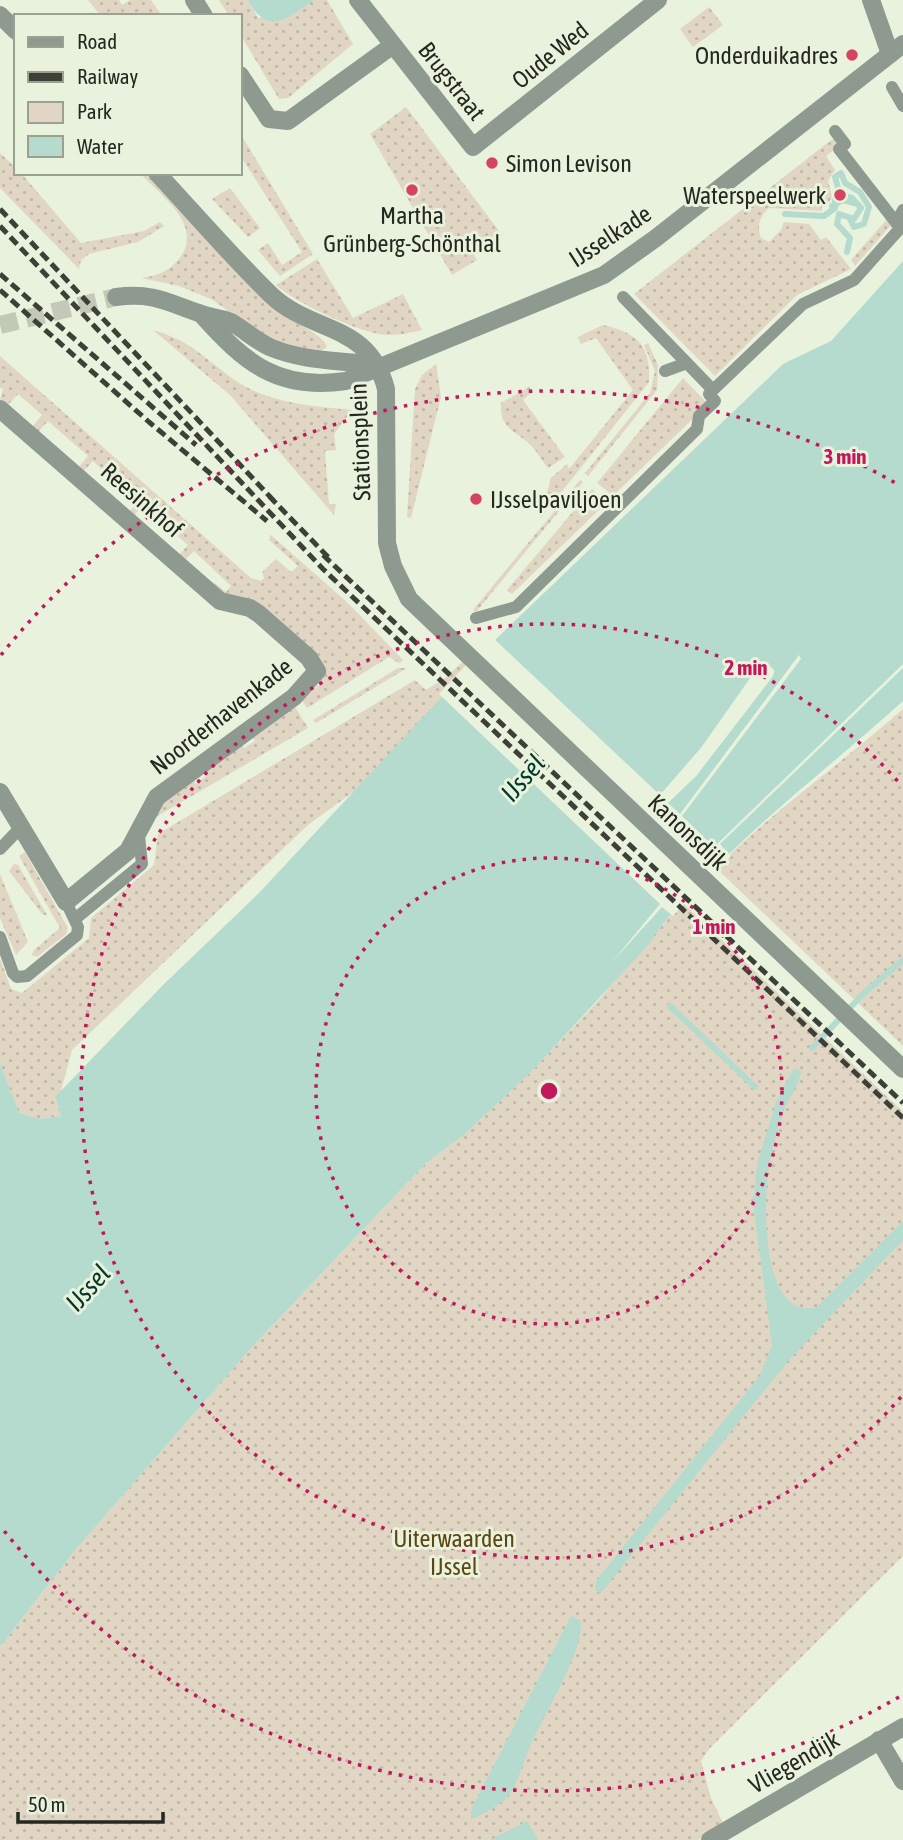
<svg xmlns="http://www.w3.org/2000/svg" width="903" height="1840" viewBox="0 0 903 1840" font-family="'Asap Condensed',sans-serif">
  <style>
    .green { fill: url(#green-dots) }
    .water { fill: #b4dbce; fill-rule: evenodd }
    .pier { fill: #e9f2dd; fill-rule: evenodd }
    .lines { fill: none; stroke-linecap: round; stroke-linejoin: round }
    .stream { stroke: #b4dbce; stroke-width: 6 }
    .tertiary-tunnel { stroke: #c2cab7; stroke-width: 18; stroke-dasharray: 18 9; stroke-linecap: butt }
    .pedestrian { stroke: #8e9a90; stroke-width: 12 }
    .minor { stroke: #8e9a90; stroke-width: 18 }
    .tertiary { stroke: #8e9a90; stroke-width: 18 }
    .rail { stroke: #3c4037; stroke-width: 5; stroke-dasharray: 10 5; stroke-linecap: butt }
    .ring { fill: none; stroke: #c2185b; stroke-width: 3.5; stroke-dasharray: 3.5 7 }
    .poi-dot { fill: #d44461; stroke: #e9f2dd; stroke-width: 2.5 }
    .labels { text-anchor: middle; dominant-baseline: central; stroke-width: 6; stroke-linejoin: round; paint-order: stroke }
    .street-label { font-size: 24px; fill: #242820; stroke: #e9f2dd }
    .poi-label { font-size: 24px; fill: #242820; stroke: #e9f2dd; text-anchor: end }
    .park-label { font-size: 24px; fill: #5e4511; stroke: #e9f2dd }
    .water-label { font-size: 26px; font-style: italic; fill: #00382c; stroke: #e9f2dd }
    .centre { fill: #c2185b; stroke: #e9f2dd; stroke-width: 3.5 }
    .ring-label { font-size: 21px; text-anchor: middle; font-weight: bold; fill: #c2185b; stroke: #e9f2dd; stroke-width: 6; stroke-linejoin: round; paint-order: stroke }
  </style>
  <defs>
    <pattern id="green-dots" width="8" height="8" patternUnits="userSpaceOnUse" patternTransform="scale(1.75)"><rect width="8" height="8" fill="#e1d6c3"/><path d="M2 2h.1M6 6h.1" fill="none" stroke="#c1b8a7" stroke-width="1.8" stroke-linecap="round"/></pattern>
  </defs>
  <rect width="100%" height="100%" fill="#e9f2dd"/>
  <path class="green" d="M88,0H119L122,5L130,0H151L162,16H101Z
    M219,0H248L258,18L296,12L314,0H327L353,44L288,98L279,99L240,34V16H229Z
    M709,7L723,25L693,47L680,29Z
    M406,107L502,235L472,251L477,260L452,275L370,134Z
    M240,133L313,254L280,276L258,250L268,243L282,265L302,252L240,155Z
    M835,137L841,145L826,156L835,170L828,181L832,197L827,205H822V211L769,208C759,217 757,226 761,238L769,242L781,230L784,222L809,224L821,240L826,237L851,269L797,295L715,376L634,294Z
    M0,153L16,168V173H21L81,243L144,231L160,222L164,226L138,242L89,254L81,260L79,269L0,188Z
    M140,173H145L267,304C279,314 326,335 327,347L317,353L274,342L211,299L179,286L141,278C157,276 169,271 179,259C205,226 161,196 140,173Z
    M230,188L260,228L248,237L212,199Z
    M887,219L892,224L855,266L851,260Z
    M317,259L353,318L403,294L422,330C408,333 394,337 379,334C352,329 296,303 276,285Z
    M603,325C637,333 651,345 649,382L540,519L551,478L567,464L569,469L633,390L596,338L581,344L578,337Z
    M153,330C192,341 205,359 236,381C271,404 312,406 352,410L334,434L336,450L325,451L329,504H336L334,515L230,395Z
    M648,343L658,365L657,390L588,476L585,473L650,393L655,371L644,345Z
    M0,356L251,578L261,581L264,578L262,572L276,559L291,572L298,566L269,540L271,535L349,604L403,660L399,663L389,657L307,708L301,699L318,686L323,674L253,601L222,593L212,587L215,583L226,592L231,586L194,551L184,561L178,556L188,545L143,506L133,516L129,512L138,501L93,461L83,472L78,468L88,456L48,421L38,432L32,427L42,415L18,394L8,405L0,400L3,389L0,388Z
    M436,364L441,397L411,518L407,517L415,389L422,375Z
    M683,378L708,404L613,496L597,483Z
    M529,387L533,391L523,400L565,457L548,468C542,461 537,452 531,445C515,431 499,428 501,403Z
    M580,480L583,482L476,612L473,610Z
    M592,489L607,502L512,594L507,590Z
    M469,656L477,663L356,790L308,825L72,1050L61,1091L55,1098L61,1116L40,1119L19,1114L0,1063V958L11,989L22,993L89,938L91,918L154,865L158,834L415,680L426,690L445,678Z
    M398,668H407L316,723L313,720Z
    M294,705L308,728L156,817L161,803L192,780L196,784L206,776L203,772L241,744L244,748L255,741L252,736Z
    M903,709V1046L716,868C774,810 842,763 903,709Z
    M25,852L68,928L65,935L37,957L32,955L34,950L60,928L19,856Z
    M14,864L18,865L47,915H43L9,871Z
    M0,874L28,942L16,955L0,918Z
    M682,902L903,1112V1556L710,1748L701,1761L711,1798L723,1823L698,1840H0V1647L76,1549L253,1346L426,1163L464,1135L533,1070L597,1002Z"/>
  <path class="water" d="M248,0H314C287,19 267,37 248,0Z
    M903,261V701C838,760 769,812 708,875C687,897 665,918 649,944L533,1070L464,1135L426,1163L253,1346L76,1549L0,1647V1063L19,1113L40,1119L61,1116L55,1097L163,985L259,893L495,640L783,364L831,341ZM761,665L774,670L773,676L696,776L662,808L657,799L701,748Z
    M794,1068L801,1071C800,1085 789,1096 784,1110C778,1126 774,1144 770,1161C763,1196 759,1322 817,1307L903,1221V1240L789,1360L600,1594L595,1589L596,1581L760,1375L772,1345L753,1203L757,1164L776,1102Z
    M571,1616L580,1620C588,1647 537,1725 527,1754C522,1767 518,1782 510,1793C503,1805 486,1811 475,1818L471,1817V1810Z
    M527,1821L538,1839L536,1840H490Z"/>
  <path class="pier" d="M492,637L660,795L701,748L755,671L761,665H769L774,670L773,676L696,776L668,803L680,814L799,655L801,659L682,816L714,847L903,664V668L720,844L731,856L673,916L662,907L612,962L660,904L439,694ZM763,669H767L770,675L694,774L661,804Z"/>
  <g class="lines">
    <path class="stream" d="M832,206L843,200L858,204
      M785,214L824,216L835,208V200L840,195
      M847,252L850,238L837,224L839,214L854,219L861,208L852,198L840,195L835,177L841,173L845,183L860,192L869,207L864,224L854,227L850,219
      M670,1006L755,1087
      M812,1048L864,993L903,960"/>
    <path class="tertiary-tunnel" d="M0,325L116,297"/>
    <path class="pedestrian" d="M892,87L903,106
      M835,131L845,144L839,149L901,229
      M896,223L903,210
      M623,297L713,390L803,304L854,280L903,225
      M665,371L687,363
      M476,618L516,607L697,429L699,416L715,401L709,394L713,390
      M0,849L21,827
      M75,919L142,864L139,836
      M0,937L13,973L17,977L27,976L77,935L78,927L66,902"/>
    <path class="minor" d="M194,0L204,16
      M358,0L473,147L658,0
      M871,0L890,54
      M240,75L269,119L288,121L393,45
      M0,409L220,601L250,608L259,614L309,658L317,671L294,697L157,797L128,851L66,902L0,792
      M879,1740L903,1781
      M710,1840L903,1727"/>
    <path class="tertiary" d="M0,15L16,31
      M157,173C195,214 231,256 271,295C312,334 369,322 386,389L387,543L393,566L409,599L903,1069
      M116,297C157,292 169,304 205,315C213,318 223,318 231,322C245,330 257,342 272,348C306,362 344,360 379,366
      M202,315C245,363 278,391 346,381L604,275L656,238L903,44"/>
    <path class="rail" d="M0,209L275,502
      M0,226L323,569L903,1118
      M0,274L196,445
      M0,290L149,422L267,521
      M269,496L330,559
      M323,555L903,1103"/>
  </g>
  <g class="ring">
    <circle cx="549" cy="1091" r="233"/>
    <path d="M901 1397A467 467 0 1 1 901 785"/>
    <path d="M899 1697A700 700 0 0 1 1 1527M1 655A700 700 0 0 1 899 485"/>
  </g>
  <g class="poi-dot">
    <circle cx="852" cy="55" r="7"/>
    <circle cx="492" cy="163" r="7"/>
    <circle cx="412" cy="190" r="7"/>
    <circle cx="840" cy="195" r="7"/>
    <circle cx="476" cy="499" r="7"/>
  </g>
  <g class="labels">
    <g class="street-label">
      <text transform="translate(550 55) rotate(-39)">Oude Wed</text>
      <text transform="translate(452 81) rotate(52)">Brugstraat</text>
      <text transform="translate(610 236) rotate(-33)">IJsselkade</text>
      <text transform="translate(360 442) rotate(-92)">Stationsplein</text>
      <text transform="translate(142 500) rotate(41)">Reesinkhof</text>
      <text transform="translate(221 716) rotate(-38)">Noorderhavenkade</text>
      <text transform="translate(688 832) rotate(43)">Kanonsdijk</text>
      <text transform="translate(794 1762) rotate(-30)">Vliegendijk</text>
    </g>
    <g class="poi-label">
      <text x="838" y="55">Onderduikadres</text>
      <text x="506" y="163" text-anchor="start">Simon Levison</text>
      <text x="826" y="195">Waterspeelwerk</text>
      <text x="412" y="215" text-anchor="middle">Martha<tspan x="412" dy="28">Grünberg-Schönthal</tspan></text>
      <text x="490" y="499" text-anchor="start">IJsselpaviljoen</text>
    </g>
    <g class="park-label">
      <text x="454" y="1538">Uiterwaarden<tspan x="454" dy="28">IJssel</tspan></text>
    </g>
    <g class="water-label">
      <text transform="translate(523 778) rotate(-49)">IJssel</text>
      <text transform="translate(88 1288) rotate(-48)">IJssel</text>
    </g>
  </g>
  <circle cx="549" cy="1091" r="10" class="centre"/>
  <g class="ring-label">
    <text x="845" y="464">3 min</text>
    <text x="746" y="675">2 min</text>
    <text x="714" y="934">1 min</text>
  </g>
  <rect x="14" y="14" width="228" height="161" fill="#e9f2dd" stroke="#9aa191" stroke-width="2"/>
  <rect x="28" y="37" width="35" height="10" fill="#8e9a90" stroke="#9aa191" stroke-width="2"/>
  <text x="77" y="49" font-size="21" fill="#242820">Road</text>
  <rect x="28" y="72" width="35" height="10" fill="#3c4037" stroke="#9aa191" stroke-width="2"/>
  <text x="77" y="84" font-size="21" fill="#242820">Railway</text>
  <rect x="28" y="102" width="35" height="21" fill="#e1d6c3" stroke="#9aa191" stroke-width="2"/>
  <text x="77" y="119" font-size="21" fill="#242820">Park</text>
  <rect x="28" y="136" width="35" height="21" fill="#b4dbce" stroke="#9aa191" stroke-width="2"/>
  <text x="77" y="154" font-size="21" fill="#242820">Water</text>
  <path d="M18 1812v10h145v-10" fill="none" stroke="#242820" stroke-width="3.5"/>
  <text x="28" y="1812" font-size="21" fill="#242820" stroke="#e9f2dd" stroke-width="5" paint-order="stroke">50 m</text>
</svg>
